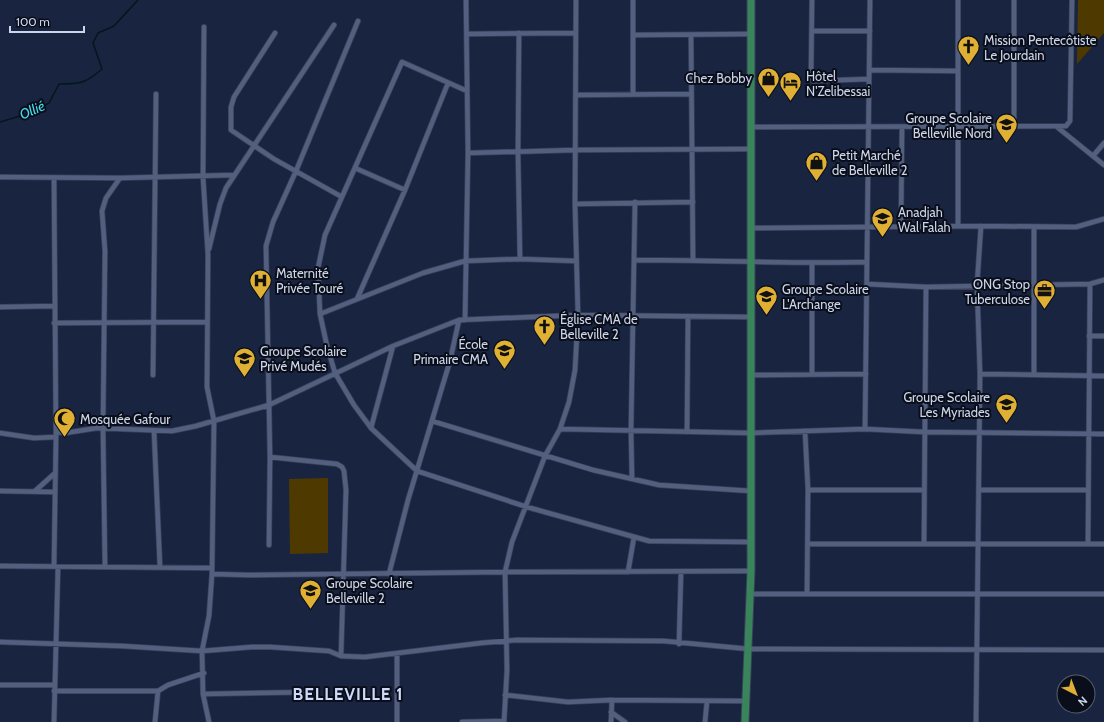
<svg xmlns="http://www.w3.org/2000/svg" width="1104" height="722" viewBox="0 0 1104 722" font-family="Cabin,sans-serif">
  <style>
    .green { fill: #4e3a00 }
    .lines { fill: none; stroke-linecap: round; stroke-linejoin: round }
    .stream { stroke: #00181c; stroke-width: 1.5 }
    .minor-casing { stroke: #394058; stroke-width: 6 }
    .primary-casing { stroke: #394058; stroke-width: 9 }
    .minor { stroke: #525f7f; stroke-width: 4.5 }
    .primary { stroke: #39845b; stroke-width: 7 }
    .labels { text-anchor: middle; dominant-baseline: central; stroke-width: 4; stroke-linejoin: round; paint-order: stroke }
    .poi-label { font-size: 13px; fill: #cdd5e8; stroke: #090e1a; text-anchor: start }
    .water-label { font-size: 14px; font-style: italic; fill: #45daec; stroke: #090e1a }
    .district-label { font-size: 17px; font-weight: bold; letter-spacing: 1px; fill: #cedaf8; stroke: #090e1a }
  </style>
  <rect width="100%" height="100%" fill="#192440"/>
  <path class="green" d="M1078,0H1104V33L1077,64Z
    M328,478V553L290,554L289,479Z"/>
  <g class="lines">
    <path class="stream" d="M0,122L33,112L49,103L59,84C81,84 86,83 102,69L93,43L98,33L114,26L138,0"/>
    <defs>
      <path id="minor" d="M633,0V94
        M812,0L811,77L813,81L869,79
        M204,27L203,177L208,255L207,387L214,421L212,574L209,616L202,651L203,694L209,722
        M812,31H870
        M275,33L234,97L231,107V130L274,159L342,197
        M519,33L518,152L520,259
        M467,34L576,33
        M633,35L751,34
        M691,35L693,260
        M870,70L958,71
        M467,91L402,62L325,235L318,268L320,314L327,346L335,373L354,405L371,428L417,471L527,507L649,541L751,542
        M576,95L691,94
        M1014,126V0
        M751,127L1066,126L1070,121L1072,0
        M1057,127L1104,165
        M468,153L575,150L751,149
        M1093,156L1104,143
        M355,168L405,190
        M0,177L120,178L234,175
        M54,178L56,437
        M575,204L693,202
        M901,226L902,127
        M958,226V0
        M751,228L981,226L1076,227L1104,219
        M209,249L220,204L226,188L334,25
        M634,260C711,260 789,264 866,262
        M867,284L926,287L1090,284L1104,280
        M357,299L405,190L448,83
        M0,307L54,306
        M320,314L423,273L465,261L520,259L576,261
        M465,320L468,153L466,0
        M54,323L207,322
        M1089,336H1104
        M812,373V263
        M980,374L1104,376
        M153,375L156,94
        M751,375L866,374
        M1034,375V227
        M432,421L593,470L659,485L751,491
        M371,428L393,346
        M560,429L751,433L865,429L924,432L1104,434
        M865,429L870,0
        M154,431L160,567
        M805,431L808,490L807,594
        M56,432L65,433L97,428L172,431L196,426L269,405L393,346L459,320L578,315L751,317
        M687,432L688,317
        M0,433L34,438L56,437L54,566
        M270,457L337,464L342,467L344,471L346,490L341,656
        M632,479L631,431L635,202
        M808,490H924
        M979,490H1088
        M0,491L54,492
        M35,491L54,474
        M808,544H1104
        M924,544L926,287
        M1088,544L1090,284
        M269,545L270,457L266,246L273,222L296,171L358,21
        M0,566L212,568
        M105,567L103,428L105,251L102,211L106,198L120,178
        M628,572L634,537
        M212,574L247,575L505,572L751,571
        M389,574L408,500L450,361L459,320
        M751,594H1104
        M0,642L122,646L202,651L252,647H270L329,651L341,656L365,657L481,643L517,640L664,641L749,649L1104,650
        M679,644L681,572
        M397,654V722
        M0,685H55
        M54,691H158
        M203,694L317,692
        M505,695L568,702L612,700L745,701
        M611,712L625,722
        M54,722L58,567
        M155,722L158,691L168,685L204,673
        M462,722L504,721
        M504,722L507,670L505,572L512,542L545,456L560,429L569,402L575,370L578,315L575,204L576,0
        M611,722L612,700
        M705,722L707,701
        M976,722L980,374L977,285L981,226"/>
      <path id="primary" d="M745,722L751,571V0"/>
    </defs>
    <use href="#minor" class="minor-casing"/>
    <use href="#primary" class="primary-casing"/>
    <use href="#minor" class="minor"/>
    <use href="#primary" class="primary"/>
  </g>
  <defs>
    <symbol id="church-pin" viewBox="-11 -11 22 30"><path d="M0 17L-7.5 6A9.5 9.5 0 1 1 7.5 6Z" fill="#dfb034" stroke="#090e1a"/><path d="M-1.2-6h2.4v3.5h3.3v2.4h-3.3V6h-2.4V-.1h-3.3v-2.4h3.3Z" fill="#111"/></symbol>
    <symbol id="shop-pin" viewBox="-11 -11 22 30"><path d="M0 17L-7.5 6A9.5 9.5 0 1 1 7.5 6Z" fill="#dfb034" stroke="#090e1a"/><path d="M-5-2.5h2.3a2.7 3.5 0 0 1 5.4 0H5L5.5 6h-11ZM-1.5-2.5h3a1.5 2.3 0 0 0-3 0Z" fill="#111"/></symbol>
    <symbol id="hotel-pin" viewBox="-11 -11 22 30"><path d="M0 17L-7.5 6A9.5 9.5 0 1 1 7.5 6Z" fill="#dfb034" stroke="#090e1a"/><path d="M-6-4.5h1.5V1H6V5H4.5V3h-9V5H-6ZM-4 0a1.8 1.8 0 1 1 3.6 0ZM.5 0V-2.5h3Q6-2.5 6 0Z" fill="#111"/></symbol>
    <symbol id="school-pin" viewBox="-11 -11 22 30"><path d="M0 17L-7.5 6A9.5 9.5 0 1 1 7.5 6Z" fill="#dfb034" stroke="#090e1a"/><path d="M0-5L7-2L0 1L-7-2ZM-4 1L0 2.5L4 1V4Q0 6-4 4Z" fill="#111"/></symbol>
    <symbol id="hospital-pin" viewBox="-11 -11 22 30"><path d="M0 17L-7.5 6A9.5 9.5 0 1 1 7.5 6Z" fill="#dfb034" stroke="#090e1a"/><path d="M-5-5h3v3.5h4V-5h3V5h-3V1.5h-4V5h-3Z" fill="#111"/></symbol>
    <symbol id="office-pin" viewBox="-11 -11 22 30"><path d="M0 17L-7.5 6A9.5 9.5 0 1 1 7.5 6Z" fill="#dfb034" stroke="#090e1a"/><path d="M-6-3h4V-5.5h4V-3h4V5H-6ZM-1-4.5V-3h2v-1.5ZM-6 0V1H6V0Z" fill="#111"/></symbol>
    <symbol id="mosque-pin" viewBox="-11 -11 22 30"><path d="M0 17L-7.5 6A9.5 9.5 0 1 1 7.5 6Z" fill="#dfb034" stroke="#090e1a"/><path d="M3.5-4.9A6 6 0 1 0 3.5 4.9A5 5 0 1 1 3.5-4.9Z" fill="#111"/></symbol>
  </defs>
  <g fill-rule="evenodd">
    <use href="#church-pin" x="956" y="34" width="25" height="34"/>
    <use href="#shop-pin" x="756" y="66" width="25" height="34"/>
    <use href="#hotel-pin" x="778" y="70" width="25" height="34"/>
    <use href="#school-pin" x="994" y="112" width="25" height="34"/>
    <use href="#shop-pin" x="804" y="150" width="25" height="34"/>
    <use href="#school-pin" x="870" y="206" width="25" height="34"/>
    <use href="#hospital-pin" x="248" y="268" width="25" height="34"/>
    <use href="#office-pin" x="1032" y="278" width="25" height="34"/>
    <use href="#school-pin" x="754" y="284" width="25" height="34"/>
    <use href="#church-pin" x="532" y="314" width="25" height="34"/>
    <use href="#school-pin" x="492" y="338" width="25" height="34"/>
    <use href="#school-pin" x="232" y="346" width="25" height="34"/>
    <use href="#school-pin" x="994" y="392" width="25" height="34"/>
    <use href="#mosque-pin" x="52" y="406" width="25" height="34"/>
    <use href="#school-pin" x="298" y="578" width="25" height="34"/>
  </g>
  <g class="labels">
    <g class="poi-label">
      <text x="984" y="40">Mission Pentecôtiste<tspan x="984" dy="15">Le Jourdain</tspan></text>
      <text x="806" y="76">Hôtel<tspan x="806" dy="15">N'Zelibessai</tspan></text>
      <text x="752" y="78" text-anchor="end">Chez Bobby</text>
      <text x="992" y="118" text-anchor="end">Groupe Scolaire<tspan x="992" dy="15">Belleville Nord</tspan></text>
      <text x="832" y="155">Petit Marché<tspan x="832" dy="15">de Belleville 2</tspan></text>
      <text x="898" y="212">Anadjah<tspan x="898" dy="15">Wal Falah</tspan></text>
      <text x="276" y="273">Maternité<tspan x="276" dy="15">Privée Touré</tspan></text>
      <text x="1030" y="284" text-anchor="end">ONG Stop<tspan x="1030" dy="15">Tuberculose</tspan></text>
      <text x="782" y="289">Groupe Scolaire<tspan x="782" dy="15">L'Archange</tspan></text>
      <text x="560" y="319">Église CMA de<tspan x="560" dy="15">Belleville 2</tspan></text>
      <text x="488" y="344" text-anchor="end">École<tspan x="488" dy="15">Primaire CMA</tspan></text>
      <text x="260" y="351">Groupe Scolaire<tspan x="260" dy="15">Privé Mudés</tspan></text>
      <text x="990" y="397" text-anchor="end">Groupe Scolaire<tspan x="990" dy="15">Les Myriades</tspan></text>
      <text x="80" y="419">Mosquée Gafour</text>
      <text x="326" y="583">Groupe Scolaire<tspan x="326" dy="15">Belleville 2</tspan></text>
    </g>
    <g class="water-label">
      <text transform="translate(32 110) rotate(-24)">Ollié</text>
    </g>
    <g class="district-label">
      <text x="348" y="694">BELLEVILLE 1</text>
    </g>
  </g>
  <g transform="translate(1076 694) rotate(138)"><circle r="19" fill="#090e1a" stroke="#575e6c"/>
  <path d="M0-3L7 15L0 10L-7 15Z" fill="#dfb034"/>
  <text y="-6" font-size="11" font-weight="bold" text-anchor="middle" fill="#cdd5e8">N</text>
  </g>
  <path d="M10 26v6h74v-6" fill="none" stroke="#cdd5e8" stroke-width="2"/>
  <text x="16" y="26" font-size="12" fill="#cdd5e8" stroke="#090e1a" stroke-width="3" paint-order="stroke">100 m</text>
</svg>
